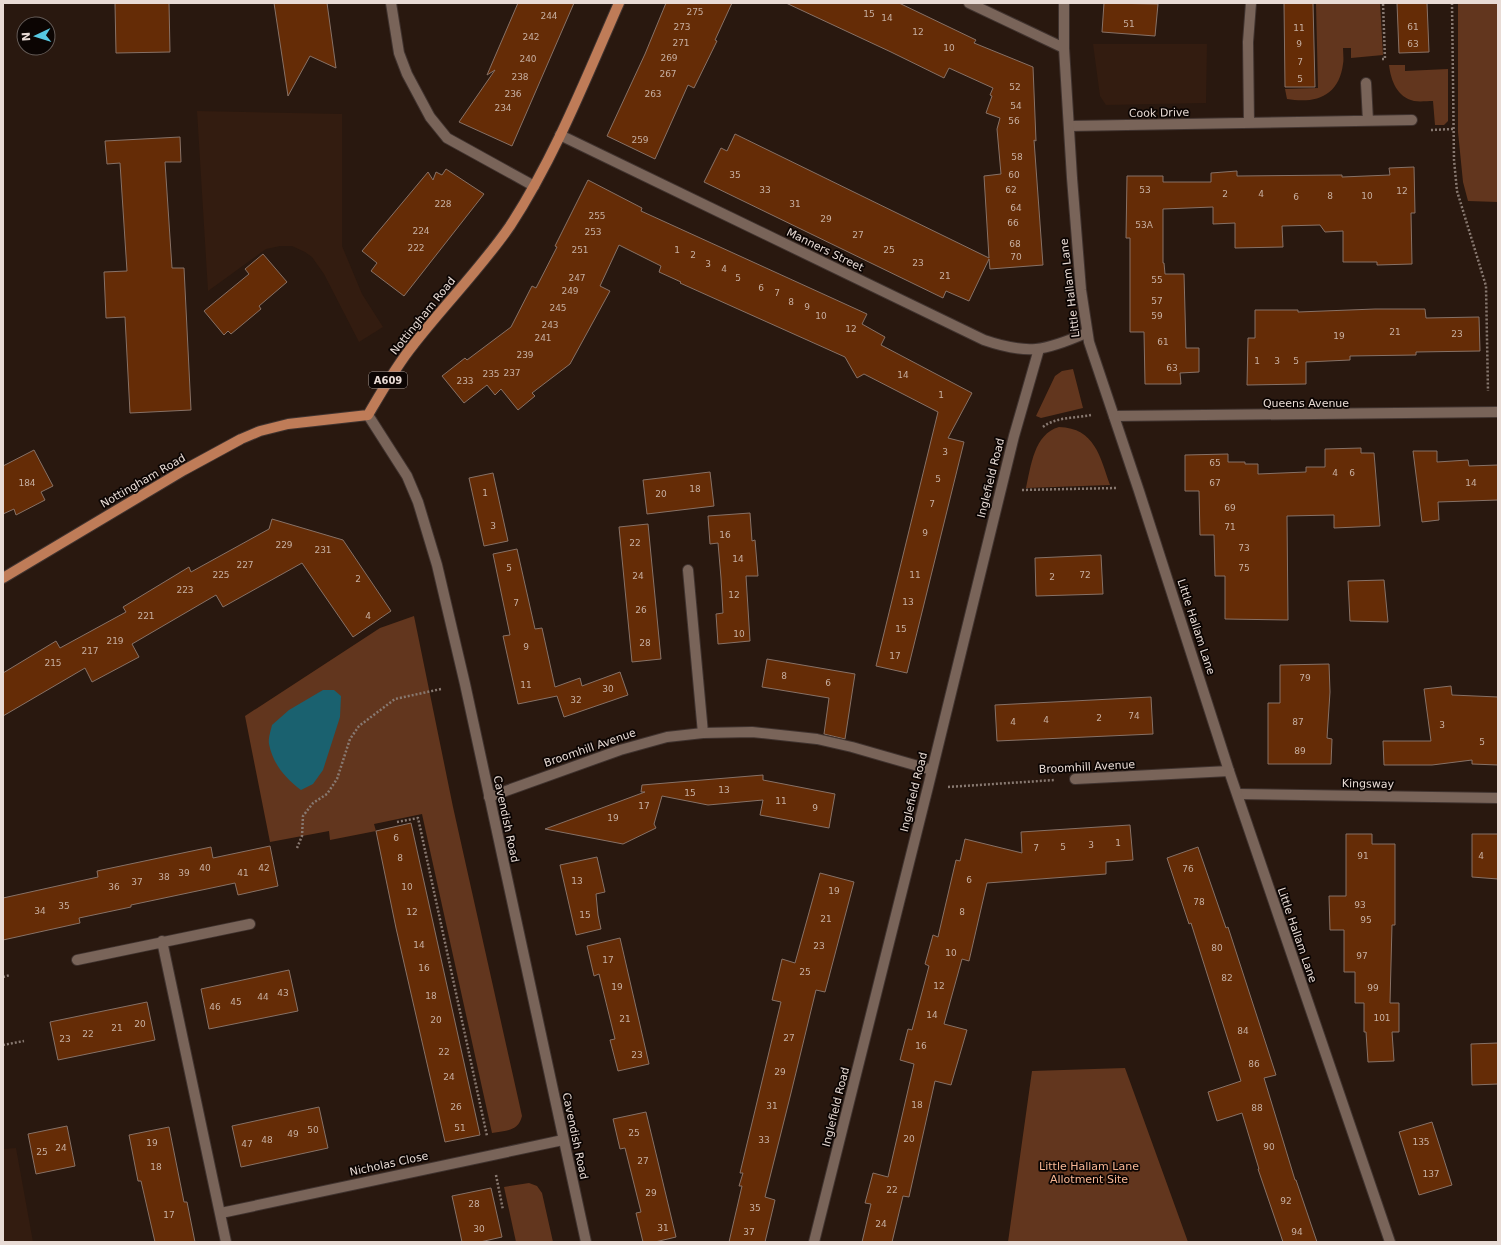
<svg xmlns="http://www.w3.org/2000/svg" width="1501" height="1245" viewBox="0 0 1501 1245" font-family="'DejaVu Sans',sans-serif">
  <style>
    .built { fill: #331c10 }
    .green { fill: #62361e }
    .water { fill: #1a616f }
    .building { fill: #652c06; stroke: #877166 }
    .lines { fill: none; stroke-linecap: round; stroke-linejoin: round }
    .service-casing { stroke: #40332f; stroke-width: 12 }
    .minor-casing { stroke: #40332f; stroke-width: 12 }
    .tertiary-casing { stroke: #40332f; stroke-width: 12 }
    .primary-casing { stroke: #40332f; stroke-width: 12 }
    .path { stroke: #887971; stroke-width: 2.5; stroke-dasharray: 2 2; stroke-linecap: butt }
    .service { stroke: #796459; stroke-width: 10 }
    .minor { stroke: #796459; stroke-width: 10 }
    .tertiary { stroke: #796459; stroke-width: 10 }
    .primary { stroke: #bf7c58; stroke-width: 10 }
    .labels { text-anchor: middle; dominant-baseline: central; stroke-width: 3.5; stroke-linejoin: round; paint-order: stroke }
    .number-label { font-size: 9px; fill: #c7afa1 }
    .shield { fill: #0c0503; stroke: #a69b96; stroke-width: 1 }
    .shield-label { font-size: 10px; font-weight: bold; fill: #e8dbd5 }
    .street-label { font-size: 11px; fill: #e8dbd5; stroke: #0c0503 }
    .park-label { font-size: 11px; fill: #f7b694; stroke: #0c0503 }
  </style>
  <rect width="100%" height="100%" fill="#29180f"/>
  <path class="built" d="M1093,44H1207L1206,103L1106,105L1100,96Z
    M197,111L342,114V246L362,294L383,327L359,342L324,274L312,257L305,252L292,246H280L266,249L208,291Z
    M16,1148L33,1242H3V1149Z"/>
  <path class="green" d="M1316,3H1380L1383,55L1351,58V48H1343C1343,53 1344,59 1343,64C1339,96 1316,104 1287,99L1285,89L1318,88Z
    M1458,3H1498V202L1468,201L1463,182L1458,132Z
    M1389,65H1405V71L1448,69V121L1444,125H1435L1433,101C1427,101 1420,102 1414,101C1397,97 1391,81 1389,65Z
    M1073,369L1083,408L1041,418L1036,416L1055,376L1062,371Z
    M1059,427C1095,428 1100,457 1110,485L1026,488C1031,466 1034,434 1059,427Z
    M414,616L453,807L522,1116C518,1132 506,1130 492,1133L422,814L374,824L376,831L330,840L329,831L270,842L245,716L380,628Z
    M1125,1068L1188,1242H1008L1032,1071Z
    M529,1183L537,1186L542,1193L553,1242H516L504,1187Z"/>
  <path class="water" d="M323,690H334L341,696L340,717L323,770L313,784L301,790C285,778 273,764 269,744C268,738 271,730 272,725L289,710Z"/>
  <path class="building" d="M115,3H169L170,52L116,53Z
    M274,3H327L336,68L310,56L288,96Z
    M518,3H574L512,146L459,122L495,70L487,75Z
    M666,3H732L715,40L717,41L694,88L688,85L655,159L607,136L645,54Z
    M786,3H899L976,40L974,43L1033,67L1036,141L1034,140L1043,265L990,269L989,259L969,301L946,291L943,298L704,182L721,148L727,151L735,134L989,258L984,176L1001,174L997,129L1000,118L986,113L992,96L990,95L993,88L949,68L944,78L891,52Z
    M1104,3L1158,4L1155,36L1102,32Z
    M1284,3H1313L1315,87H1285Z
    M1397,3H1427L1429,52L1399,53Z
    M180,137L181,162H165L172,268H184L191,410L130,413L125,317L106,318L104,272L127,271L120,163L107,164L105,141Z
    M1414,167L1415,213H1411L1412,264L1377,265V262H1343V231L1325,232L1320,225L1282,226L1283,247L1235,248V223L1213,224V207L1163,209V263H1164L1165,274H1184L1186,348H1199V372L1180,373L1181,384H1145L1144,332H1130V238H1126L1127,176H1163V182H1211V173L1237,171V176L1342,175V177L1390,175L1389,168Z
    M446,169L484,194L404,296L371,271L377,263L362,251L428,172L433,180L436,172L442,175Z
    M588,180L642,208L641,211L867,314L862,324L885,337L881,345L972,393L948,438L964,442L907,673L876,666L938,412L864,374L857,378L845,357L680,283L681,282L659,272L661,266L619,245L600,286L610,291L570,364L532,393L535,396L518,410L501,389L495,395L487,385L464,403L442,376L465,358L467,360L511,327L532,286L536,288L557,247L555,246Z
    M263,254L287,282L259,306L261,309L231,334L228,331L224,335L204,311L249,274L245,269Z
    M1375,309H1425L1426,318L1479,317L1480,351L1416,352V355L1350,356V360L1306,362V384L1247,385L1248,338H1255V310H1298V312Z
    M1361,448V453H1374L1380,526L1334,528V515L1287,516L1288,620L1225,619V576H1215L1214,535H1200L1199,491H1185V455L1228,454V462H1245V464H1258V474L1306,472V467H1325V449Z
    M34,450L53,486L41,492L45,500L16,515L14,509L3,514V466Z
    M1413,451H1437V462L1468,460L1469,466L1498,465V500L1438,502L1439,520L1422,522Z
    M710,472L714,506L647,514L643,480Z
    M493,473L508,541L484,546L469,478Z
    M750,513L752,541L755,540L758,576H746L750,641L718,644L716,614L723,613L721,578L718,543L710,544L708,516Z
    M272,519L343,540L391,611L353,637L302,563L223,607L216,595L132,644L139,657L92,682L85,668L3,716V673L56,641L60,648L126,612L123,607L189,567L191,572L269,529Z
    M648,524L661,659L632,662L619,527Z
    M517,549L535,629L542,628L555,687L580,678L582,686L620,672L628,695L564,717L557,696L518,704L503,636L510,635L493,554Z
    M1101,555L1103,594L1036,596L1035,558Z
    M1384,580L1388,622L1350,621L1348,581Z
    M767,659L855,674L845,739L824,734L829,698L762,687Z
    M1329,664L1330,692L1327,738L1332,739L1331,764H1268V703H1280V665Z
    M1451,686L1452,695L1498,697V765L1472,764V760L1432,765H1384L1383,741H1431L1424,689Z
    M1151,697L1153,734L997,741L995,705Z
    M763,775V780L835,794L829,828L760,815L763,800L708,805L662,796L654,824L656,828L623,844L545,829L645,792H641L642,785Z
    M411,823L480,1135L445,1142L396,928L376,831Z
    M1130,825L1133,860L1106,862V874L987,883L969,961L962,959L944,1024L967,1030L951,1085L935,1081L909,1197L903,1196L892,1242H862L871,1204L865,1203L873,1173L888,1177L914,1064L900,1060L908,1029L912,1030L929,966L925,964L933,935L938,937L956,860L960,861L965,839L1022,853L1021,832Z
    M1346,834H1372V844H1395V925H1392L1390,1003H1399V1032H1392L1394,1061L1368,1062L1366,1032H1364V1003H1355V972H1344V930H1330L1329,896H1346Z
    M1472,834H1498V879L1472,877Z
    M270,846L278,886L238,895L235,883L131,905V907L79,918L80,923L3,940V898L98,877L97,871L211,847L213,858Z
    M1198,847L1226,928L1228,927L1276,1075L1264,1078L1295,1180H1296L1317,1242H1283L1258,1169H1259L1242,1113L1217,1121L1208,1092L1241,1081L1191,923L1189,924L1167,858Z
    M597,857L605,892L596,894L598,915L601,929L576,935L560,865Z
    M820,873L854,882L825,992L816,990L791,1093L765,1197L775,1200L765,1242H729L742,1186H739L743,1173H740L781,1002L772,1000L782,959L795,963Z
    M620,938L649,1064L618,1071L610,1040L615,1039L599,974L594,976L587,946Z
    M289,970L298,1011L209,1029L201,989Z
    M147,1002L155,1040L58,1060L50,1022Z
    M1498,1043V1084L1472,1085L1471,1044Z
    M319,1107L328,1148L241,1167L232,1126Z
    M646,1112L676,1237L655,1242H643L636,1213L641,1212L625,1148L620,1149L613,1119Z
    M1432,1122L1452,1185L1419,1195L1399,1132Z
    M67,1126L75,1166L36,1174L28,1134Z
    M169,1127L184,1202H187L195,1242H155L141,1181H138L129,1135Z
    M491,1188L502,1237L480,1242H462L452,1196Z"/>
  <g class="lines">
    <defs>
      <path id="service" d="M688,570L703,733
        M1075,779L1229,771"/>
      <path id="minor" d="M391,3L399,53L407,74L430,117L447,138L534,186
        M969,3L1064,48
        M1366,83L1368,121
        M1249,123L1248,42L1251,3
        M1069,126L1412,120
        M560,135L984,340C1028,355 1045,351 1086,333
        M1114,416L1498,412
        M1238,794L1498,798
        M489,797L620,750L667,737L703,733L752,732L817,739L852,747L932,770
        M162,941L226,1242
        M77,960L250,924
        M221,1213L563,1140
        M814,1242L928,787L1014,436L1039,349"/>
      <path id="tertiary" d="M1064,3V48L1072,178L1081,290L1089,342L1139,491L1229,771L1390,1242
        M368,415L407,476L418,502L437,565L465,684L586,1242"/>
      <path id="primary" d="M3,578L184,470L241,439L260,431L288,424L368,415C382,391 396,366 414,344C445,304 481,268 510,226C555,157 586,78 619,3"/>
    </defs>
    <use href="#service" class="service-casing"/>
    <use href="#minor" class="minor-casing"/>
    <use href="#tertiary" class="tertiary-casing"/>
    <use href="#primary" class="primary-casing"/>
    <path class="path" d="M1452,3L1454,160L1457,191L1486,286L1488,391
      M1382,59H1385L1383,3
      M1431,130L1453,129
      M1043,427C1055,417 1076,418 1091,415
      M1022,490L1117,488
      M948,787L1055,780
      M397,822L418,818L487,1136
      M297,848L302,836L303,816L313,803L327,794L337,779L350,739L359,726L395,699L441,689
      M3,977L10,975
      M3,1045L24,1041
      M496,1175L503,1210"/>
    <use href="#service" class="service"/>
    <use href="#minor" class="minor"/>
    <use href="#tertiary" class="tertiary"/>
    <use href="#primary" class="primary"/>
  </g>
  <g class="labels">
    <g class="number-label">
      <text x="695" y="12">275</text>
      <text x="869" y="14">15</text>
      <text x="549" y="16">244</text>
      <text x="887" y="18">14</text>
      <text x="1129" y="24">51</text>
      <text x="682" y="27">273</text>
      <text x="1413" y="27">61</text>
      <text x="1299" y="28">11</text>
      <text x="918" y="32">12</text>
      <text x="531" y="37">242</text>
      <text x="681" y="43">271</text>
      <text x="1299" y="44">9</text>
      <text x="1413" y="44">63</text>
      <text x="949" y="48">10</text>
      <text x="669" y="58">269</text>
      <text x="528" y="59">240</text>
      <text x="1300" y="62">7</text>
      <text x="668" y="74">267</text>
      <text x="520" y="77">238</text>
      <text x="1300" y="79">5</text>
      <text x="1015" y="87">52</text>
      <text x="513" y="94">236</text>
      <text x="653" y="94">263</text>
      <text x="1016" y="106">54</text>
      <text x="503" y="108">234</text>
      <text x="1014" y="121">56</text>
      <text x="640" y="140">259</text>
      <text x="1017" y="157">58</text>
      <text x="735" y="175">35</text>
      <text x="1014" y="175">60</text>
      <text x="765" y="190">33</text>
      <text x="1011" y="190">62</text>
      <text x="1145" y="190">53</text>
      <text x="1402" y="191">12</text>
      <text x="1225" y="194">2</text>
      <text x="1261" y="194">4</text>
      <text x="1330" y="196">8</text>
      <text x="1367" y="196">10</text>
      <text x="1296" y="197">6</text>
      <text x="443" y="204">228</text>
      <text x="795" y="204">31</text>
      <text x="1016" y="208">64</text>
      <text x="597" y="216">255</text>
      <text x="826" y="219">29</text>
      <text x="1013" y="223">66</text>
      <text x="1144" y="225">53A</text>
      <text x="421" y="231">224</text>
      <text x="593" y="232">253</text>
      <text x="858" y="235">27</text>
      <text x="1015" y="244">68</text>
      <text x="416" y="248">222</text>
      <text x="580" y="250">251</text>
      <text x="677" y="250">1</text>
      <text x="889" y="250">25</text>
      <text x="693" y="255">2</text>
      <text x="1016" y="257">70</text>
      <text x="918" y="263">23</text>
      <text x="708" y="264">3</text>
      <text x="724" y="269">4</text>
      <text x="945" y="276">21</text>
      <text x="577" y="278">247</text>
      <text x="738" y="278">5</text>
      <text x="1157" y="280">55</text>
      <text x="761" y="288">6</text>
      <text x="570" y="291">249</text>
      <text x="777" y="293">7</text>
      <text x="1157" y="301">57</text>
      <text x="791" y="302">8</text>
      <text x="807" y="307">9</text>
      <text x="558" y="308">245</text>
      <text x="821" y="316">10</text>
      <text x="1157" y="316">59</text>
      <text x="550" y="325">243</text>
      <text x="851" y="329">12</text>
      <text x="1395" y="332">21</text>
      <text x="1457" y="334">23</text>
      <text x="1339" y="336">19</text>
      <text x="543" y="338">241</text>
      <text x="1163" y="342">61</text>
      <text x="525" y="355">239</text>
      <text x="1257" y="361">1</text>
      <text x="1277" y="361">3</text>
      <text x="1296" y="361">5</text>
      <text x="1172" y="368">63</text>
      <text x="512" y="373">237</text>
      <text x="491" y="374">235</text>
      <text x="903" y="375">14</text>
      <text x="465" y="381">233</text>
      <text x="941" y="395">1</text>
      <text x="945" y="452">3</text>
      <text x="1215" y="463">65</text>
      <text x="1335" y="473">4</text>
      <text x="1352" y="473">6</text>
      <text x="938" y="479">5</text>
      <text x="27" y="483">184</text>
      <text x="1215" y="483">67</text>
      <text x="1471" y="483">14</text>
      <text x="695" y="489">18</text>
      <text x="485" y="493">1</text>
      <text x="661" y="494">20</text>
      <text x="932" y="504">7</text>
      <text x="1230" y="508">69</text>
      <text x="493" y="526">3</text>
      <text x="1230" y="527">71</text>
      <text x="925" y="533">9</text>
      <text x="725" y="535">16</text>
      <text x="635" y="543">22</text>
      <text x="284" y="545">229</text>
      <text x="1244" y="548">73</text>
      <text x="323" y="550">231</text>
      <text x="738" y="559">14</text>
      <text x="245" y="565">227</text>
      <text x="509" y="568">5</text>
      <text x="1244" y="568">75</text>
      <text x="221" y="575">225</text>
      <text x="915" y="575">11</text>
      <text x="1085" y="575">72</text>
      <text x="638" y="576">24</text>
      <text x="1052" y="577">2</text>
      <text x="358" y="579">2</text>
      <text x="185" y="590">223</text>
      <text x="734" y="595">12</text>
      <text x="908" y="602">13</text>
      <text x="516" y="603">7</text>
      <text x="641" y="610">26</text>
      <text x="146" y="616">221</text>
      <text x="368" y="616">4</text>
      <text x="901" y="629">15</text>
      <text x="739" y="634">10</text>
      <text x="115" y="641">219</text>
      <text x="645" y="643">28</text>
      <text x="526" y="647">9</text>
      <text x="90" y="651">217</text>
      <text x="895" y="656">17</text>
      <text x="53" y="663">215</text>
      <text x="784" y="676">8</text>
      <text x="1305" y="678">79</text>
      <text x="828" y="683">6</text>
      <text x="526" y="685">11</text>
      <text x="608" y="689">30</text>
      <text x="576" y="700">32</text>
      <text x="1134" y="716">74</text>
      <text x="1099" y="718">2</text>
      <text x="1046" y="720">4</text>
      <text x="1013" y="722">4</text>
      <text x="1298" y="722">87</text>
      <text x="1442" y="725">3</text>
      <text x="1482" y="742">5</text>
      <text x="1300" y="751">89</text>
      <text x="724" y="790">13</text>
      <text x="690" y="793">15</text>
      <text x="781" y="801">11</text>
      <text x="644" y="806">17</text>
      <text x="815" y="808">9</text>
      <text x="613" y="818">19</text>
      <text x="396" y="838">6</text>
      <text x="1118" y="843">1</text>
      <text x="1091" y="845">3</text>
      <text x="1063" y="847">5</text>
      <text x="1036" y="848">7</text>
      <text x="1363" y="856">91</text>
      <text x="1481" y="856">4</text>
      <text x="400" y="858">8</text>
      <text x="205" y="868">40</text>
      <text x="264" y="868">42</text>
      <text x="1188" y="869">76</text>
      <text x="184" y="873">39</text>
      <text x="243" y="873">41</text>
      <text x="164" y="877">38</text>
      <text x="969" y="880">6</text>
      <text x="577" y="881">13</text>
      <text x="137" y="882">37</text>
      <text x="114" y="887">36</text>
      <text x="407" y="887">10</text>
      <text x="834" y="891">19</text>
      <text x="1199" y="902">78</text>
      <text x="1360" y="905">93</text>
      <text x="64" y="906">35</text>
      <text x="40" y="911">34</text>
      <text x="412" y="912">12</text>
      <text x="962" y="912">8</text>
      <text x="585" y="915">15</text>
      <text x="826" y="919">21</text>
      <text x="1366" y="920">95</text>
      <text x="419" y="945">14</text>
      <text x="819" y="946">23</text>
      <text x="1217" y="948">80</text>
      <text x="951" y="953">10</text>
      <text x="1362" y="956">97</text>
      <text x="608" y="960">17</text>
      <text x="424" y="968">16</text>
      <text x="805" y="972">25</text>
      <text x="1227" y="978">82</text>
      <text x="939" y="986">12</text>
      <text x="617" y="987">19</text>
      <text x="1373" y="988">99</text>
      <text x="283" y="993">43</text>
      <text x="431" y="996">18</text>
      <text x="263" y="997">44</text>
      <text x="236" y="1002">45</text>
      <text x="215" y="1007">46</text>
      <text x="932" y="1015">14</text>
      <text x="1382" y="1018">101</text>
      <text x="625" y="1019">21</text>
      <text x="436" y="1020">20</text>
      <text x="140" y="1024">20</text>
      <text x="117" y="1028">21</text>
      <text x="1243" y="1031">84</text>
      <text x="88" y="1034">22</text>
      <text x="789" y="1038">27</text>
      <text x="65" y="1039">23</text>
      <text x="921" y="1046">16</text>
      <text x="444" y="1052">22</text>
      <text x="637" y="1055">23</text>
      <text x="1254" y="1064">86</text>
      <text x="780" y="1072">29</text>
      <text x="449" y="1077">24</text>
      <text x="917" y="1105">18</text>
      <text x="772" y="1106">31</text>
      <text x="456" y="1107">26</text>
      <text x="1257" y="1108">88</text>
      <text x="460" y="1128">51</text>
      <text x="313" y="1130">50</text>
      <text x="634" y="1133">25</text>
      <text x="293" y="1134">49</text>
      <text x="909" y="1139">20</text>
      <text x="267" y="1140">48</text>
      <text x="764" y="1140">33</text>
      <text x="1421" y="1142">135</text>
      <text x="152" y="1143">19</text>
      <text x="247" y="1144">47</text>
      <text x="1269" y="1147">90</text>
      <text x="61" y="1148">24</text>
      <text x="42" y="1152">25</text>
      <text x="643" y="1161">27</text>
      <text x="156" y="1167">18</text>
      <text x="1431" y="1174">137</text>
      <text x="892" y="1190">22</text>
      <text x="651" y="1193">29</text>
      <text x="1286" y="1201">92</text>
      <text x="474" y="1204">28</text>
      <text x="755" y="1208">35</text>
      <text x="169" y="1215">17</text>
      <text x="881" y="1224">24</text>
      <text x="663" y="1228">31</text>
      <text x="479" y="1229">30</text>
      <text x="749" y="1232">37</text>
      <text x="1297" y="1232">94</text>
    </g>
    <rect class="shield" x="369" y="372" width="38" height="16" rx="3"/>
    <g class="shield-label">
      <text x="388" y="380">A609</text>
    </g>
    <g class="street-label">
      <text transform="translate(1159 113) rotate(-1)">Cook Drive</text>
      <text transform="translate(825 250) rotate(26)">Manners Street</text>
      <text transform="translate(1070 288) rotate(-97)">Little Hallam Lane</text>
      <text transform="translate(423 316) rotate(-51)">Nottingham Road</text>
      <text x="1306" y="403">Queens Avenue</text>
      <text transform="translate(991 478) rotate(-76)">Inglefield Road</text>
      <text transform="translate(143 481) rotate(-30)">Nottingham Road</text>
      <text transform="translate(1196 627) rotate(72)">Little Hallam Lane</text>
      <text transform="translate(590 748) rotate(-19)">Broomhill Avenue</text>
      <text transform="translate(1087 767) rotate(-3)">Broomhill Avenue</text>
      <text transform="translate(1368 784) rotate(1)">Kingsway</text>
      <text transform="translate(914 792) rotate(-76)">Inglefield Road</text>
      <text transform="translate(506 819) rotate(78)">Cavendish Road</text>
      <text transform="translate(1297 935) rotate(71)">Little Hallam Lane</text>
      <text transform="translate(836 1107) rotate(-76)">Inglefield Road</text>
      <text transform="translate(575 1136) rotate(78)">Cavendish Road</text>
      <text transform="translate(389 1164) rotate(-12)">Nicholas Close</text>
    </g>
    <g class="park-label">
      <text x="1089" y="1166">Little Hallam Lane<tspan x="1089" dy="13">Allotment Site</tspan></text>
    </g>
  </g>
  <rect width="1501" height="1245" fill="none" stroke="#e8dbd5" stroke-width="8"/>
  <g transform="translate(36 36) rotate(266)"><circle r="19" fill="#0c0503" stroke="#645b57"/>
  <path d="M0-3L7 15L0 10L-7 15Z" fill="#57c9e2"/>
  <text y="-6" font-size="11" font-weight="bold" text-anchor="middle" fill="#e8dbd5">N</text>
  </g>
</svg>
